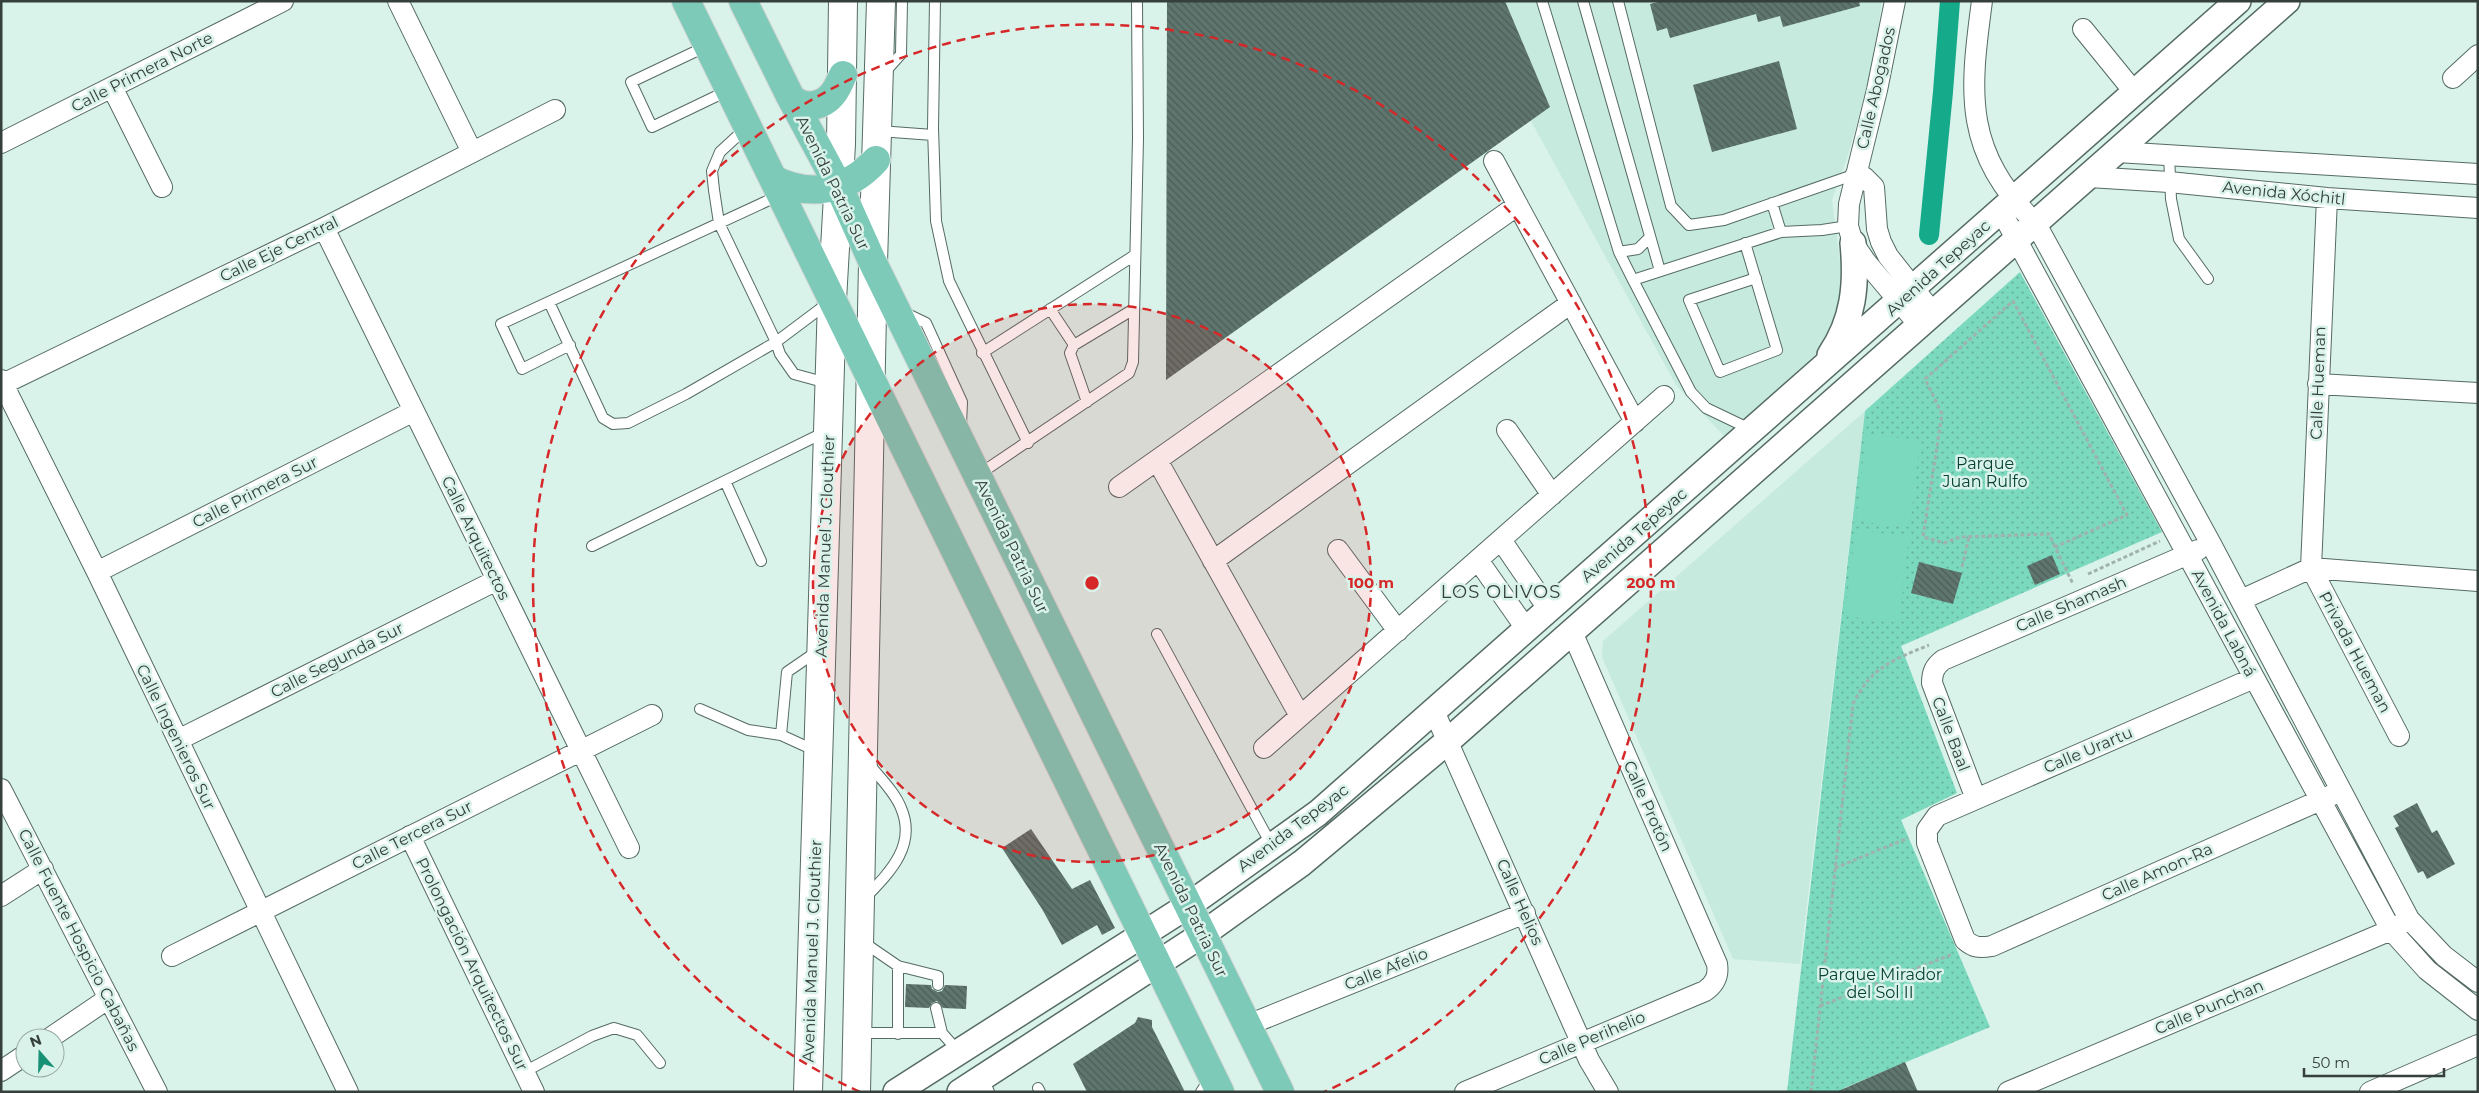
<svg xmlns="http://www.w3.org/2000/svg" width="2479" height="1093" viewBox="0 0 2479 1093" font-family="Montserrat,sans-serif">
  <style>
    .built { fill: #c7eade }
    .park { fill: url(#park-dots) }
    .pitch { fill: #7bd9bd }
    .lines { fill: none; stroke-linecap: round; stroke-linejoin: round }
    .canal { stroke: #14aa8a; stroke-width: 20 }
    .building { fill: url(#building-back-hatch) }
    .service-casing { stroke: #556b64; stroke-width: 12 }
    .minor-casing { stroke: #556b64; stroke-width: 22 }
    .tertiary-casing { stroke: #556b64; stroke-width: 28 }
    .secondary-casing { stroke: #556b64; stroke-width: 30 }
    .primary-casing { stroke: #d3d5d4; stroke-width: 30 }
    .path { stroke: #9fb3ac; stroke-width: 3; stroke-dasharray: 4 2.5; stroke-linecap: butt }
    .service { stroke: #fff; stroke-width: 10 }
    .minor { stroke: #fff; stroke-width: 20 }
    .tertiary { stroke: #fff; stroke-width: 25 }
    .secondary { stroke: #fff; stroke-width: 28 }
    .primary { stroke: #7dcab8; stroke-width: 28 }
    .ring { fill: none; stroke: #d62828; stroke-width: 2.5; stroke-dasharray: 9 6 }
    .labels { text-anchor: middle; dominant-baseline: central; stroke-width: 5; stroke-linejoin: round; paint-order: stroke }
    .street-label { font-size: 16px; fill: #353f3b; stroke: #d9f2ea }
    .park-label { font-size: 16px; fill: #084235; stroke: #d9f2ea }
    .neighbourhood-label { font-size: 18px; letter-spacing: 1px; fill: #353f3b; stroke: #d9f2ea }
    .centre { fill: #d62828; stroke: #d9f2ea; stroke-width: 2.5 }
    .ring-label { font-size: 15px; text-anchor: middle; font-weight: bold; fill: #d62828; stroke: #d9f2ea; stroke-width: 5; stroke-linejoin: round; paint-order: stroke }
  </style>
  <defs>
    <pattern id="park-dots" width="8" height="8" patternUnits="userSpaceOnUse" patternTransform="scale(1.25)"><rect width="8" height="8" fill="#7bd9bd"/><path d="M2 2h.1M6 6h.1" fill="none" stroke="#66b19b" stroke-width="1.8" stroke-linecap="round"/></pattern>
    <pattern id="building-back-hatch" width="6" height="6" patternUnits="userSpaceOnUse" patternTransform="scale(1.25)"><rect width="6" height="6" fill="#5f766e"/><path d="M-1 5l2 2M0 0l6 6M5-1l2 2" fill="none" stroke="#4b5d57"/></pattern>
  </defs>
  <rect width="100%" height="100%" fill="#d9f2ea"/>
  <path class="built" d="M1505,1H1882L1873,65L1848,155L1832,200L1843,284L1837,318L1820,350L1725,437L1676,385L1531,121L1550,107Z
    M1865,411L1800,964L1733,959L1602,657L1603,641Z"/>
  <path class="park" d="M2020,272L2162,532L1901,646L1957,793L1901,820L1990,1027L1844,1088V1092H1787L1865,411Z"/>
  <path class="pitch" d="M1866,434L1920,440L1910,527L1856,521Z
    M1855,530L1909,536L1899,623L1845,616Z"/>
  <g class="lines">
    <path class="canal" d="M1929,235L1943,92L1950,1"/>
  </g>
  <path class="building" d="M1167,1H1505L1550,107L1166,380Z
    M1662,1H1859L1860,6L1783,27L1780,16L1758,22L1756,14L1670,38L1667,28L1657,31L1650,4Z
    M1779,61L1797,129L1712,152L1693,85Z
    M2052,555L2060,574L2035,585L2027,566Z
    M1919,562L1962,573L1953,604L1911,593Z
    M2417,803L2432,833L2437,830L2455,864L2427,879L2423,871L2418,873L2395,828L2399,826L2393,816Z
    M1031,829L1072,889L1090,880L1115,928L1102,935L1097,925L1062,945L1042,909L1002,848Z
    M906,984L931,985L932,989L938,992L942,991L945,985L967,986L966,1009L943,1008L937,1001L932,1003L929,1008L905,1007Z
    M1138,1017L1152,1020V1027L1185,1092H1087L1073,1064L1135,1023Z
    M1905,1062L1918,1092H1836Z"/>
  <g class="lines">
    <defs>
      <path id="service" d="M935,1L933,128L936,221L949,281L1028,443
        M1542,1L1619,252L1633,280L1781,232L1822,230L1848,226
        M1583,1L1660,271
        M1618,1L1671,206L1689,225L1724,220L1856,174
        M707,46L631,82L652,127L727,91
        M885,72L901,54L902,1
        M879,131L933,135
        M2169,155L2171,199L2179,239L2208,279
        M1772,203L1781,232
        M1745,243L1777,350L1720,372L1689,300L1756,278
        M1619,252L1638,249L1649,238
        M1633,280L1691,392L1706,408L1752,430
        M549,302L603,418L613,424L628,423L686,394L776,342L719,223L714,190L712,171L720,152L746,128
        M1050,309L1074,345
        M903,312L926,323L962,402L961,425
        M570,345L522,369L501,324L780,195
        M982,353L1135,255
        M827,383L794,374L780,354L776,342L828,303
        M1087,402L1070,353L1074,345L1134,309
        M978,475L1129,373L1133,362L1138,138L1137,1
        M725,481L761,561
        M592,546L825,432
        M1157,634L1272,846
        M700,709L748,730L781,735
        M816,751L781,735L787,672L819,650
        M866,897C890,872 917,845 901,808C895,792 879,777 869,764
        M863,942L898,966V1034
        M898,966L938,976V985
        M936,1008L942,1033
        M858,1033H942L958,1051
        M524,1072L592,1036L614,1028L637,1035L660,1063
        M983,1077L989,1092
        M1038,1088L1040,1092
        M1201,1092L1210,1078"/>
      <path id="minor" d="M398,1L472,152
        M1895,1L1877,90L1849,204L1848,226L1853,243L1866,262L1919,325
        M1982,1C1969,97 1964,151 2036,224L2211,544L2409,919L2444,956L2478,982
        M2083,29L2135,93
        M2453,78L2478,55
        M112,87L162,187
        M1,143L283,1
        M2117,152L2478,174
        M1494,161L1635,422
        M1856,174L1864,177L1874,187L1877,229L1881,242L1888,256L1933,313
        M2089,177L2169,182L2327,198L2478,208
        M2001,211L2391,930L2427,970L2478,1010
        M324,228L629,848
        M1,380L97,572L348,1092
        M2318,384L2478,393
        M1,385L324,228L555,110
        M1507,430L1552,495
        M1157,460L1300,716
        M1119,487L1518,205
        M1501,540L1549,610
        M1338,550L1398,631
        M1478,560L1527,630
        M1213,561L1571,303
        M2311,568L2327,198
        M2311,568L2399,736
        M97,572L414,411
        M2241,600L2311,568L2478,581
        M2254,678L1937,816L1927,830V843L1965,940C1974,948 1980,948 1992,946L2332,795
        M1434,711L1589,1060L1608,1092
        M178,740L497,580
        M1264,748L1664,396
        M1,789L157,1092
        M1976,799L1932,683C1932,672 1935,666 1943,660L2198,550
        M410,836L534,1092
        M1,896L43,869
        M172,956L652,715
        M1248,1025L1525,913
        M50,1038L109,998
        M1,1071L25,1055
        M1465,1092L1705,991C1715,984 1719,976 1717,964L1572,632
        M2008,1092L2391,930L2401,924
        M2370,1092L2478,1045"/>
      <path id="tertiary" d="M1830,355C1854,320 1857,284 1853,243
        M896,1092L1189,905L1318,813L2238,1
        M960,1092L1203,934L1302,863L1448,741L2287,1"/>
      <path id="secondary" d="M808,1092L832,300L841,144L843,1
        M856,1092L873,263L881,1"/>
      <path id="primary" d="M686,1L1220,1092
        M743,1L790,96L839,187L873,263L1280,1092
        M790,96C800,109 820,108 831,96C837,90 840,81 843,75
        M773,179C810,198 848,191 876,160"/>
    </defs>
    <use href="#service" class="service-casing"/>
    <use href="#minor" class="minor-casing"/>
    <use href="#tertiary" class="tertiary-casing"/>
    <use href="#secondary" class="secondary-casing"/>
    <use href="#primary" class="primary-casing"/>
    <path class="path" d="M2055,547L2049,534L1960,537L1944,543L1923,537L1942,414L1925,379L2013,301L2127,515L2055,547L2073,584
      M1962,567L1969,537
      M2088,574L2160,541
      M1835,868L1908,838
      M1820,1006L1953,954
      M1811,1092L1853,704C1871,667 1893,660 1929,645"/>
    <use href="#service" class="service"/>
    <use href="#minor" class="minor"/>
    <use href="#tertiary" class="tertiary"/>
    <use href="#secondary" class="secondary"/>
    <use href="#primary" class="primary"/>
  </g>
  <circle cx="1092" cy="583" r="279" fill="#d62828" fill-opacity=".12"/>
  <g class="ring">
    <circle cx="1092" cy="583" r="279"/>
    <path d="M860 1092A559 559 0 1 1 1324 1092"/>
  </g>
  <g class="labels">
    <g class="street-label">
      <text transform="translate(142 72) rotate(-27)">Calle Primera Norte</text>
      <text transform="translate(1876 88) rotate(-77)">Calle Abogados</text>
      <text transform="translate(833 183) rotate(64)">Avenida Patria Sur</text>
      <text transform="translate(2284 193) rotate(6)">Avenida Xóchitl</text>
      <text transform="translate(279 249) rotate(-26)">Calle Eje Central</text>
      <text transform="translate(1938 268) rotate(-42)">Avenida Tepeyac</text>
      <text transform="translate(2318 383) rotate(-88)">Calle Hueman</text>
      <text transform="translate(255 492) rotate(-27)">Calle Primera Sur</text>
      <text transform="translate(1634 535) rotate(-41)">Avenida Tepeyac</text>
      <text transform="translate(476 538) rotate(64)">Calle Arquitectos</text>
      <text transform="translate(825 546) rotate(-88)">Avenida Manuel J. Clouthier</text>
      <text transform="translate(1012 546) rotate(64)">Avenida Patria Sur</text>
      <text transform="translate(2071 604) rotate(-23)">Calle Shamash</text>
      <text transform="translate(2224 623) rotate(62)">Avenida Labná</text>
      <text transform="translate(2355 652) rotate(62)">Privada Hueman</text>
      <text transform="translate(337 660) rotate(-27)">Calle Segunda Sur</text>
      <text transform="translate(1951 734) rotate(69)">Calle Baal</text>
      <text transform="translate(176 737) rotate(64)">Calle Ingenieros Sur</text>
      <text transform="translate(2088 750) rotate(-23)">Calle Urartu</text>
      <text transform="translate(1648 806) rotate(66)">Calle Protón</text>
      <text transform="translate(1293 828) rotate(-37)">Avenida Tepeyac</text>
      <text transform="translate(412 835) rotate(-27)">Calle Tercera Sur</text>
      <text transform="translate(2157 872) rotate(-24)">Calle Amon-Ra</text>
      <text transform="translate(1520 902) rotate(66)">Calle Helios</text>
      <text transform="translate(1191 910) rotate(64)">Avenida Patria Sur</text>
      <text transform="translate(79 940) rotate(63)">Calle Fuente Hospicio Cabañas</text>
      <text transform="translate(812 951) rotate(-88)">Avenida Manuel J. Clouthier</text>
      <text transform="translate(472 964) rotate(64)">Prolongación Arquitectos Sur</text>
      <text transform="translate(1386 969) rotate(-22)">Calle Afelio</text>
      <text transform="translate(2209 1007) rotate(-23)">Calle Punchan</text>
      <text transform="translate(1592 1038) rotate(-23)">Calle Perihelio</text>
    </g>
    <g class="park-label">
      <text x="1985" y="463">Parque<tspan x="1985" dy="18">Juan Rulfo</tspan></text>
      <text x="1880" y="974">Parque Mirador<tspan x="1880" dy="18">del Sol II</tspan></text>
    </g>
    <g class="neighbourhood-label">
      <text x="1501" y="592">LOS OLIVOS</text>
    </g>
  </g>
  <circle cx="1092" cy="583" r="8" class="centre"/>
  <g class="ring-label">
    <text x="1371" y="588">100 m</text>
    <text x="1651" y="588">200 m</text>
  </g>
  <rect width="2479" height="1093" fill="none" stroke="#353f3b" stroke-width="5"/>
  <g transform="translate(40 1053) rotate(340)"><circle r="24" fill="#d9f2ea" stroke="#97aaa4"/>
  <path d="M0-4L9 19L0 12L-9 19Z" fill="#179176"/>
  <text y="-8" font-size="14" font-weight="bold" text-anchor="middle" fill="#353f3b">N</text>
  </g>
  <path d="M2304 1068v8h140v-8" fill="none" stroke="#353f3b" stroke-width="2.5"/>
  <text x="2312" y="1068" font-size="15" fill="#353f3b" stroke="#d9f2ea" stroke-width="4" paint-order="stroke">50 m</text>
</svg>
